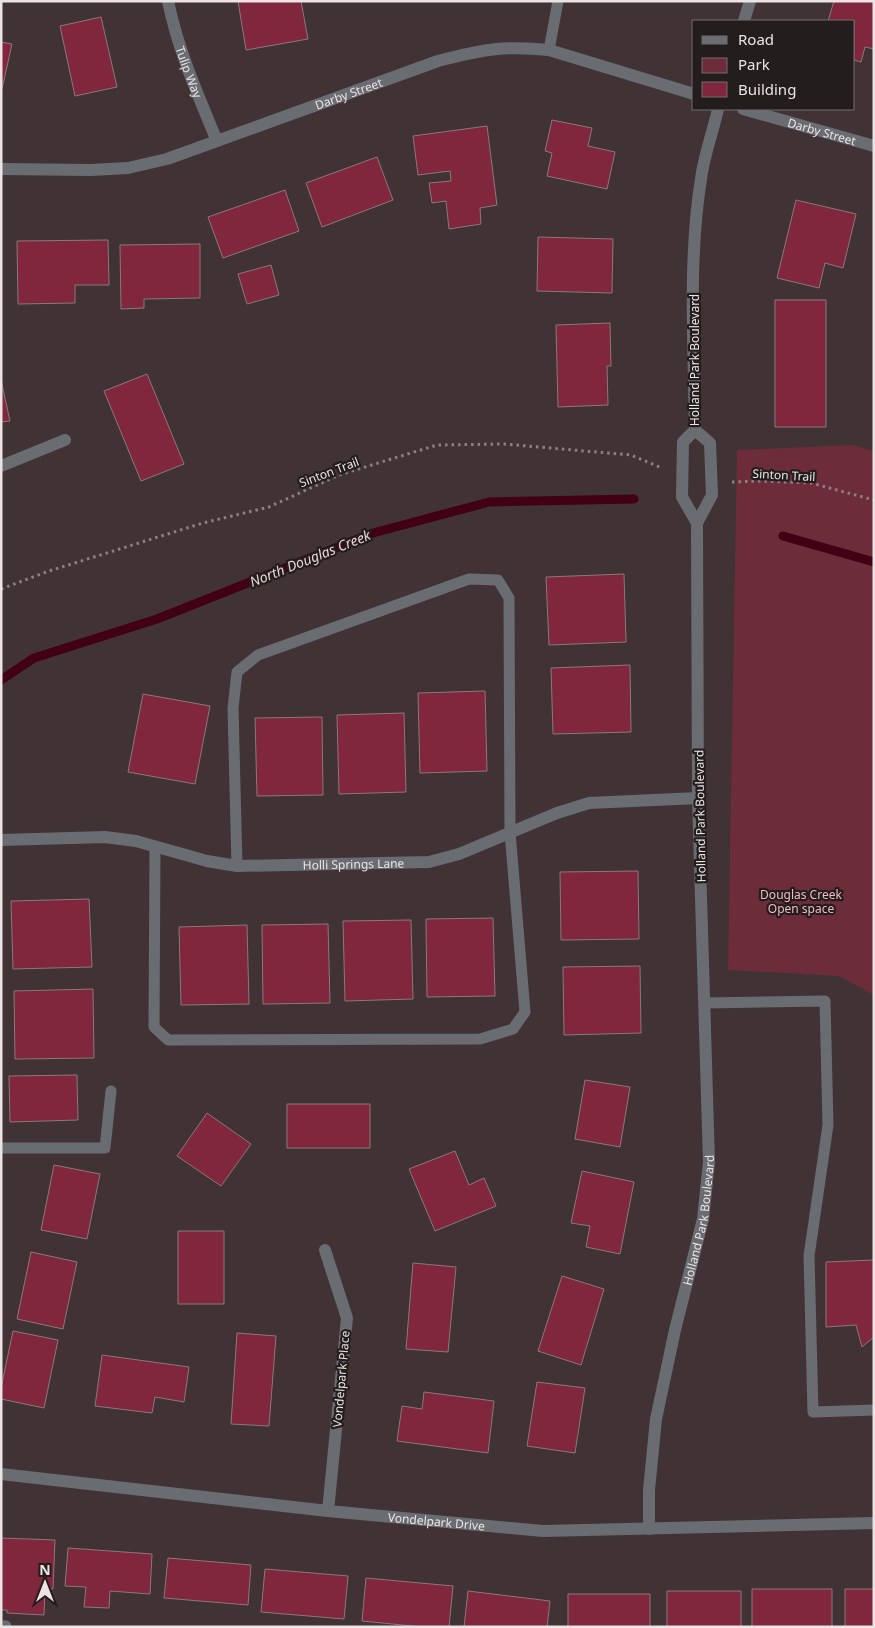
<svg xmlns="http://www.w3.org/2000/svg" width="875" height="1628" viewBox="0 0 875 1628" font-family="'Noto Sans',sans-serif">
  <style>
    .green { fill: #6c2c3a }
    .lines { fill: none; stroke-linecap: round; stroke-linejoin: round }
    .stream { stroke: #410014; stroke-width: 9 }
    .building { fill: #80263d; stroke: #89797b }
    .path { stroke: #8c8182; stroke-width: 3; stroke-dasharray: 2.5 4; stroke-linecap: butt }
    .service { stroke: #696d72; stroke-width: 11 }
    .minor { stroke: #696d72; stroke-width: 12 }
    .tertiary { stroke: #696d72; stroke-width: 12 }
    .labels { text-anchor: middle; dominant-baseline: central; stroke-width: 4.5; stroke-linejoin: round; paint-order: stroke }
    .street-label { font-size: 12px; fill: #ece3e4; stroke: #231d1e }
    .park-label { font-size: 12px; fill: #f0bbc2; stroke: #231d1e }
    .water-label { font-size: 14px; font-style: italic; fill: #eed3d6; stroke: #231d1e }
  </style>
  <rect width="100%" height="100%" fill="#413335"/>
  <path class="green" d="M852,445L874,451V995L839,976L728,970L737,450Z"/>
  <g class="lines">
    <path class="stream" d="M783,536L874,562
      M1,680L34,658L157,619L373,533L489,502L634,499"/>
  </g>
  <path class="building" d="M238,1H301L308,39L246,50Z
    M834,1H874V49L865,47L861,62L854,60V21H828Z
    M101,17L117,87L75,96L60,26Z
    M1,42L12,44L2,89H1Z
    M552,120L592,128L588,146L615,152L607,189L547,176L552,153L545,151Z
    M487,126L497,205L480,208L481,224L449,229L446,201L432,203L429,183L451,181L450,171L418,175L413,136Z
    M377,157L393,200L322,227L306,183Z
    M285,190L299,231L223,258L208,217Z
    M796,200L856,214L843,268L825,263L819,288L777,278Z
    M538,237L613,239L612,293L537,291Z
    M108,240L109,285H75V303L18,304L17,241Z
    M200,244V298L144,299V308L121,309L120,245Z
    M271,265L279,295L247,304L238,274Z
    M775,300H826V427H775Z
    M610,323L611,366H607L608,405L558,407L556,325Z
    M147,374L184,464L141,481L104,391Z
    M1,380L10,421L1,422Z
    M624,574L626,642L549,645L546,577Z
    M630,665L631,732L553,734L551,668Z
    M485,691L487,771L420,773L418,693Z
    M143,694L210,706L195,784L128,772Z
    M404,713L406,792L339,794L337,715Z
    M322,717L323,795L257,796L255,718Z
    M638,871L639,939L561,940L560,872Z
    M89,899L92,967L13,969L11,901Z
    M493,918L495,996L427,997L426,919Z
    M411,920L413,999L345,1001L343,921Z
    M328,924L330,1003L263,1004L262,925Z
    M247,925L249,1004L181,1005L179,927Z
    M640,966L641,1033L564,1035L563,967Z
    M93,989L94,1058L15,1059L14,991Z
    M77,1075L78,1120L10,1122L9,1076Z
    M585,1080L630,1087L620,1147L575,1139Z
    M287,1104H370V1148H287Z
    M207,1113L251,1144L221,1186L177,1156Z
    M455,1151L469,1185L484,1178L496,1206L435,1231L409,1169Z
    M54,1165L100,1174L87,1239L41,1230Z
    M582,1171L634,1182L620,1254L586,1247L590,1226L571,1223Z
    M178,1231H224V1304H178Z
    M31,1252L77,1262L63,1329L17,1319Z
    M874,1260V1337L862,1347L856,1325L826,1327V1262Z
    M413,1263L456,1267L448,1352L406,1349Z
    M562,1276L604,1289L581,1365L538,1351Z
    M13,1331L58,1340L44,1408L1,1399V1388Z
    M237,1333L276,1336L269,1426L231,1424Z
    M102,1355L189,1367L184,1402L155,1397L152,1413L95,1406Z
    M537,1382L585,1388L575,1453L527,1446Z
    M424,1392L494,1401L488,1453L397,1441L402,1406L422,1409Z
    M1,1538L55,1540L53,1589H45L44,1615L7,1613V1610H1Z
    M68,1548L152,1554L150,1594L110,1591L109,1608L84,1607L86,1587L65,1586Z
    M168,1558L251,1565L248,1605L164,1598Z
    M265,1569L348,1576L344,1619L261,1612Z
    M366,1578L453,1586L449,1627H423L362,1621Z
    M752,1589H832V1627H752Z
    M845,1589H874V1627H845Z
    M468,1591L550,1601L547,1627H464Z
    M667,1591H741V1627H667Z
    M568,1594H650V1627H568Z"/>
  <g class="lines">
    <path class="path" d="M732,482L757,481L811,483L874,500
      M1,589L49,571L203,523L269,507L339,475L437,445L504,444L631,455L662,468"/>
    <path class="service" d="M549,50L558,1
      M155,847L154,1027L168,1040L480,1039L513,1029L525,1012L510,832L509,598L498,580L469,579L258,655L237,672L233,708L237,866
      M705,1003L825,1001L828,1125L809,1256L813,1412L874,1410
      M1,1148H105L111,1091
      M1,1626H6"/>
    <g class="minor">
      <path id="s1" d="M168,1C178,50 198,95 217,141"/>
      <path id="s2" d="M743,109L874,146"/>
      <path id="s3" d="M1,169L91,170L128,168L167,159L438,61C457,56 477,51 497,49C514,47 532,49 549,50L694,94"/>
      <path d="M1,466L65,440"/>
      <path id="s4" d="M1,840L105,837L136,841L207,861L237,866L429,862L459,854L557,813L589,803L698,798"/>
      <path d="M325,1250L347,1318L328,1511"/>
    </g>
    <g class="tertiary">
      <path d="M744,21L750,1"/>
      <path d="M695,430L710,443L712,495L697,523"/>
      <path id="s5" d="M1,1474L328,1511L543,1531L874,1523"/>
      <path id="s6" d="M649,1529V1490L656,1419L675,1330L703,1219L709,1162L698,798L697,523L682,497L683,442L695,430C694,348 688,259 701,179C704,155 713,132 718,109"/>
    </g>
  </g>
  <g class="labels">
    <g class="street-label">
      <text stroke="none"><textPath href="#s1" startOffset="74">Tulip Way</textPath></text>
      <text stroke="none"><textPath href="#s3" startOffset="360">Darby Street</textPath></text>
      <text stroke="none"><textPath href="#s2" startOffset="82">Darby Street</textPath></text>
      <text transform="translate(694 360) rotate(-90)">Holland Park Boulevard</text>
      <text transform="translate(329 472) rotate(-21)">Sinton Trail</text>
      <text transform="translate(784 475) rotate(3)">Sinton Trail</text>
      <text transform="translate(700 816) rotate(-91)">Holland Park Boulevard</text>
      <text stroke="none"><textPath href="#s4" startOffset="356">Holli Springs Lane</textPath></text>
      <text stroke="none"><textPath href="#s6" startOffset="314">Holland Park Boulevard</textPath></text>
      <text transform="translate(341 1379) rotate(-85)">Vondelpark Place</text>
      <text stroke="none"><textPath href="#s5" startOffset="438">Vondelpark Drive</textPath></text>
    </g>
    <g class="park-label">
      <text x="801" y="894">Douglas Creek<tspan x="801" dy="14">Open space</tspan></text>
    </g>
    <g class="water-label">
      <text transform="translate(310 558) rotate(-22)">North Douglas Creek</text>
    </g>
  </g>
  <rect width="875" height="1628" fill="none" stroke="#ece3e4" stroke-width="5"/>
  <rect x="692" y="20" width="162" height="90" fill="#231d1e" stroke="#736c6d"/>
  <rect x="702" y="36" width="25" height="8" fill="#696d72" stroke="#736c6d"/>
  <text x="738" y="45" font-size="15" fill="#ece3e4">Road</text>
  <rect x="702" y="58" width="25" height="15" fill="#6c2c3a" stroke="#736c6d"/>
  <text x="738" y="70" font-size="15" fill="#ece3e4">Park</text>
  <rect x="702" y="82" width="25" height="15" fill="#80263d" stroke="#736c6d"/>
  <text x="738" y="95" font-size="15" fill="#ece3e4">Building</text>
  <g transform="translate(45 1583)" stroke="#231d1e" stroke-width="4" paint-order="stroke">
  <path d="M0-4L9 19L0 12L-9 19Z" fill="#ece3e4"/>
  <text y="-8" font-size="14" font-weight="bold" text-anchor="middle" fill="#ece3e4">N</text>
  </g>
</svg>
